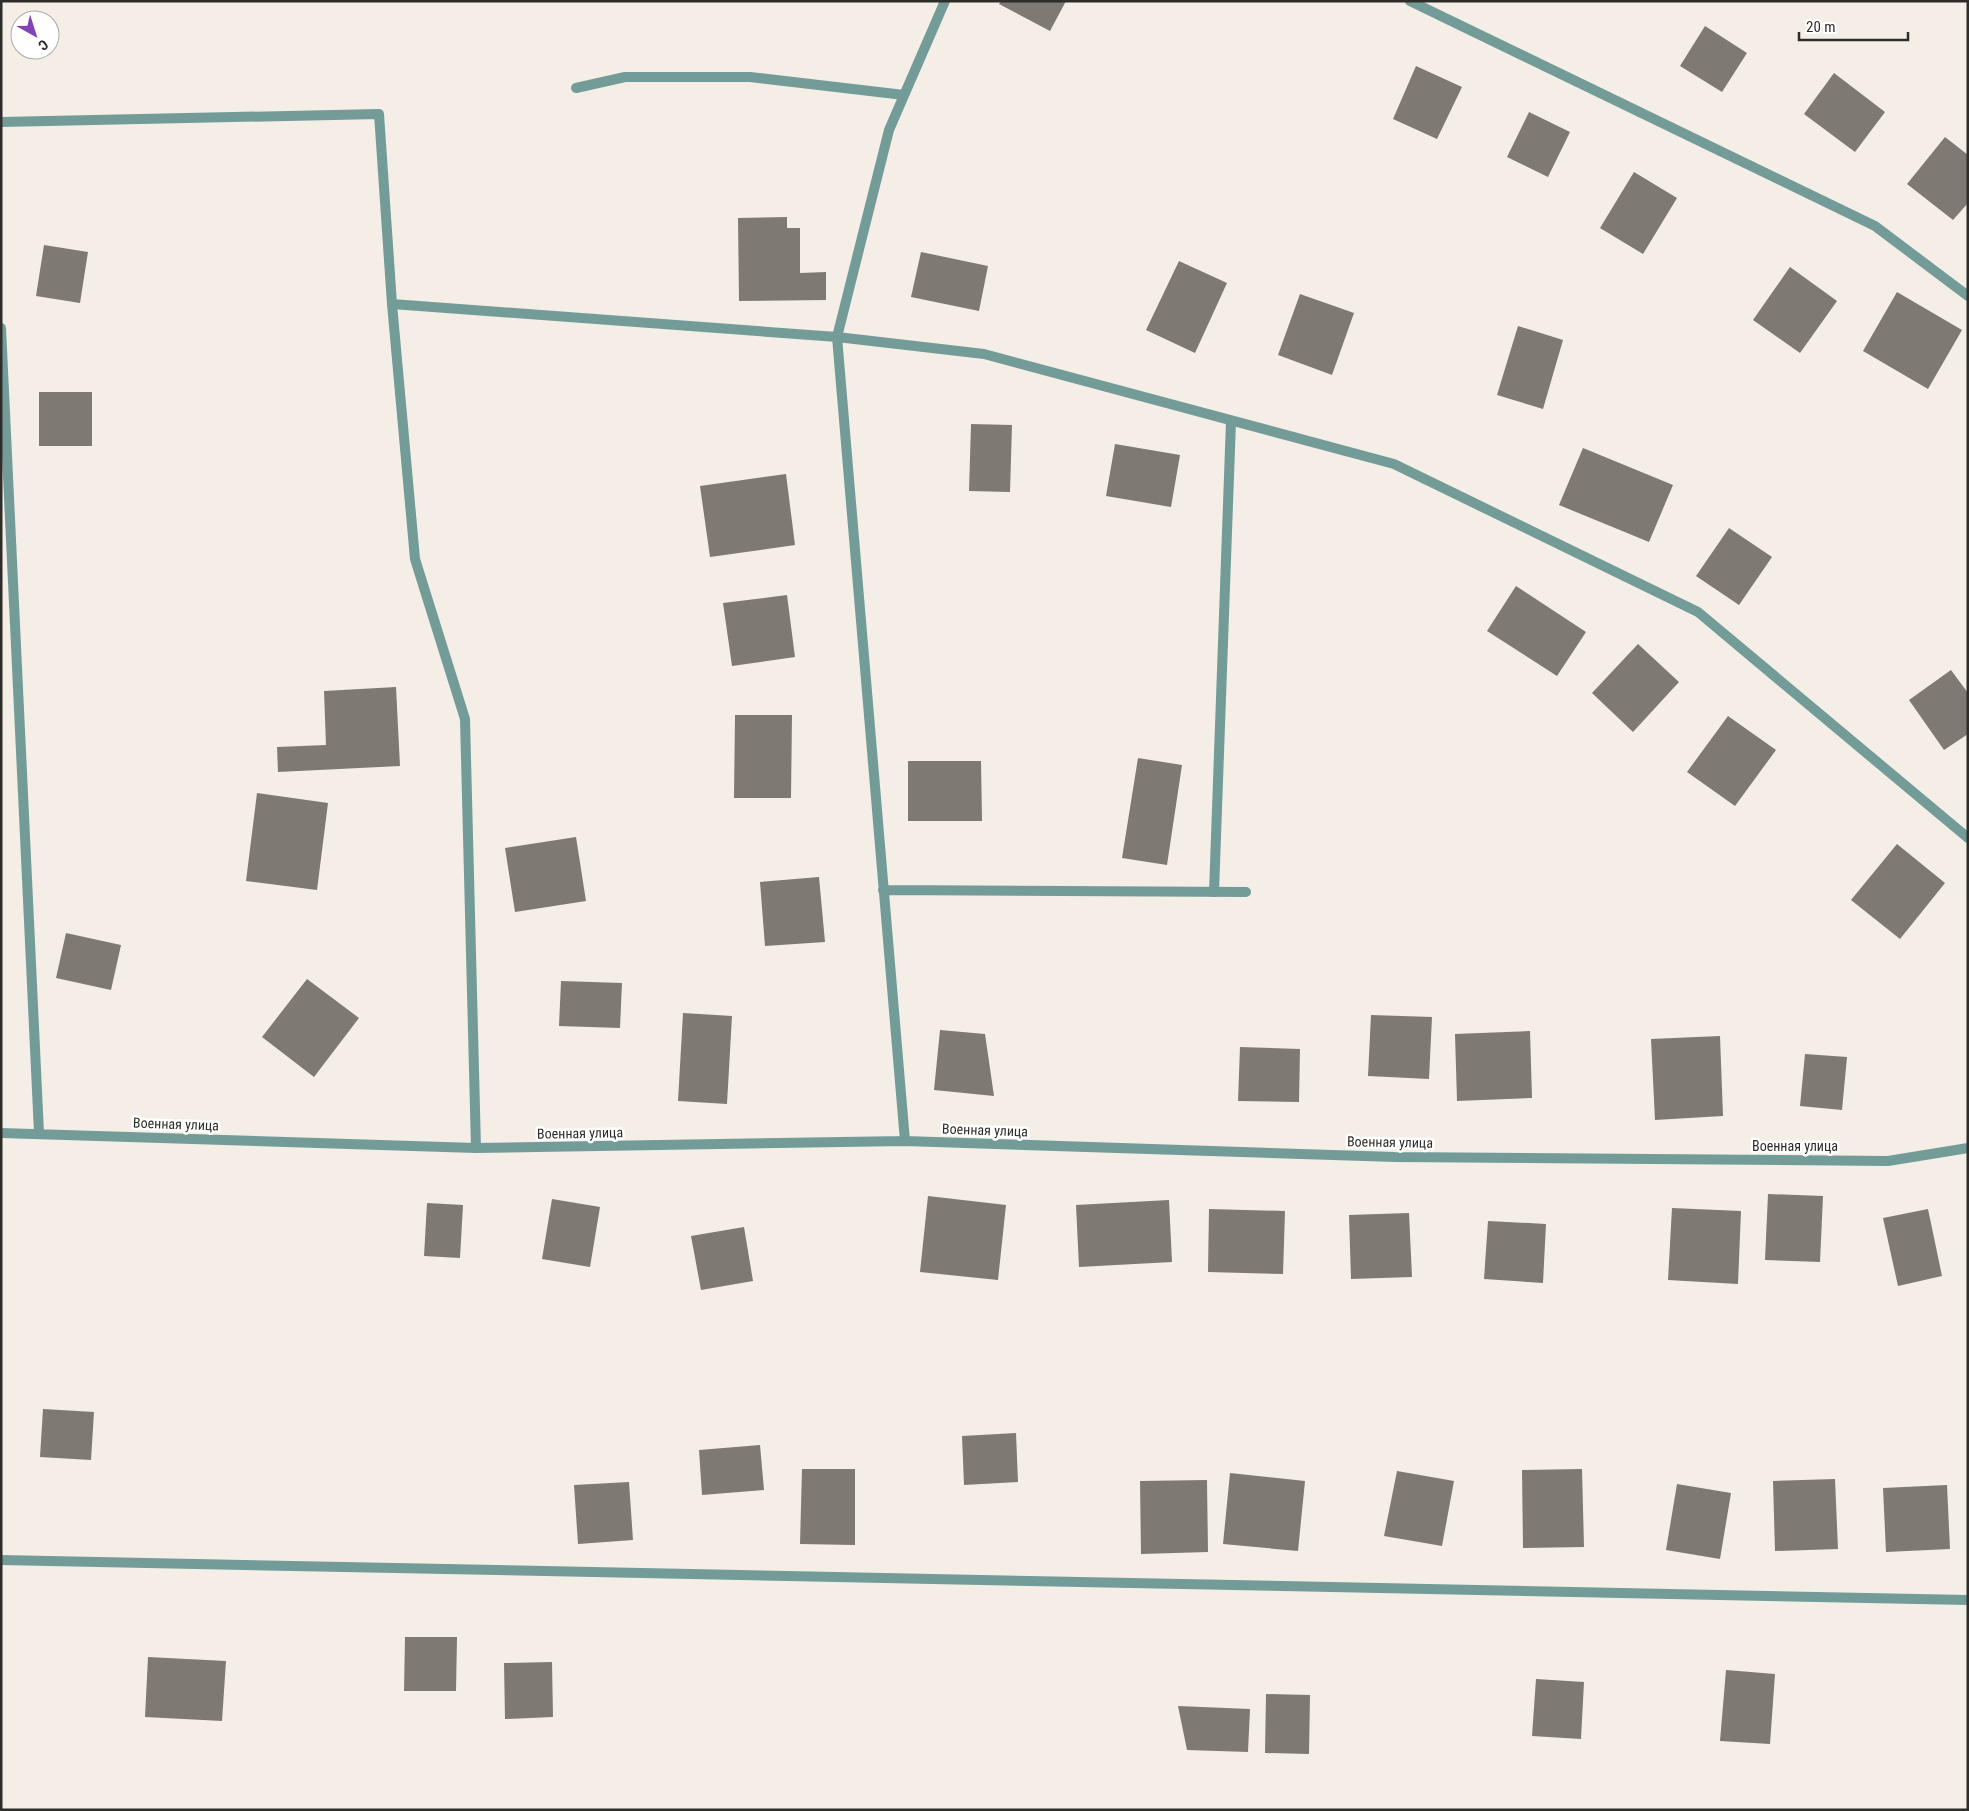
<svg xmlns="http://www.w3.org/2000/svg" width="1969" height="1811" viewBox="0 0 1969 1811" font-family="'Roboto Condensed',sans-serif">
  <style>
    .building { fill: #7f7973 }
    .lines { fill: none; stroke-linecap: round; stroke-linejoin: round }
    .lane { stroke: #739c99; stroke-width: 10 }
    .street { stroke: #739c99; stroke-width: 10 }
    .labels { text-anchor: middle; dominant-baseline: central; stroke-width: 5; stroke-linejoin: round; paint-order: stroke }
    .street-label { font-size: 14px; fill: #2f2d2a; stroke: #fff }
  </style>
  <rect width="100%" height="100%" fill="#f4eee6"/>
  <path class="building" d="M1001,1H1066L1050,31L999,4Z
    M1705,26L1747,53L1722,92L1680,66Z
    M1416,66L1462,87L1437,139L1393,119Z
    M1834,73L1885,112L1855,152L1804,114Z
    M1529,112L1570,132L1548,177L1507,157Z
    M1945,137L1968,155V203L1953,220L1907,184Z
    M1634,172L1677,198L1643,254L1600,228Z
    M787,217V228H800V273L826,272V300L739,301L738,218Z
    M44,245L88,252L80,303L36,296Z
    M921,252L988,266L979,311L911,297Z
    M1179,261L1227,283L1195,353L1146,330Z
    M1790,267L1837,301L1800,353L1753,320Z
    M1897,292L1962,330L1928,389L1863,351Z
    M1300,294L1354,313L1332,375L1278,355Z
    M1518,326L1563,340L1543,409L1497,395Z
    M39,392H92V446H39Z
    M971,424L1012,425L1010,492L969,491Z
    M1115,444L1180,455L1171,507L1106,496Z
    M1583,448L1673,485L1649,542L1559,505Z
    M786,474L795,545L710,557L700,486Z
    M1729,528L1772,557L1739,605L1696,576Z
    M1516,586L1586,632L1557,676L1487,631Z
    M787,595L795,657L732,666L723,603Z
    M1638,644L1679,682L1633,732L1592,693Z
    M1951,670L1968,693V734L1944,750L1909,700Z
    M396,687L400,766L278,772L277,747L326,745L324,691Z
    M735,715H792L791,798H734Z
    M1728,716L1776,750L1735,806L1687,772Z
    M1138,758L1182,765L1167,865L1122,858Z
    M908,761H981L982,821H908Z
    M257,793L328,803L317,890L246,881Z
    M576,837L586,901L515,912L505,848Z
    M1897,844L1945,883L1900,939L1851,900Z
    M819,877L825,942L765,946L760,882Z
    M66,933L121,945L111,990L56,978Z
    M307,979L359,1018L314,1077L262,1037Z
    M561,981L622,983L620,1028L559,1026Z
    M683,1013L732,1016L727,1104L678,1101Z
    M1371,1015L1432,1017L1429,1079L1368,1076Z
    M940,1030L985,1034L994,1096L934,1090Z
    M1530,1031L1532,1098L1457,1101L1455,1034Z
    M1720,1036L1723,1116L1655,1120L1651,1039Z
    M1240,1047L1300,1049L1299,1102L1238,1101Z
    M1805,1054L1847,1057L1842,1110L1800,1106Z
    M1768,1194L1823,1196L1820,1262L1765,1260Z
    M928,1196L1006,1205L998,1280L920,1272Z
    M552,1199L600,1207L590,1267L542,1259Z
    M1169,1200L1172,1262L1079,1267L1076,1205Z
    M427,1203L463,1205L460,1258L424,1256Z
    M1672,1208L1741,1211L1738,1284L1668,1280Z
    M1209,1209L1285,1211L1283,1274L1208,1272Z
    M1928,1209L1942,1276L1898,1286L1883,1218Z
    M1409,1213L1412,1277L1351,1279L1349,1215Z
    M1488,1221L1546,1224L1543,1283L1484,1279Z
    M744,1227L753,1281L701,1290L691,1236Z
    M43,1409L94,1412L91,1460L40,1457Z
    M1016,1433L1018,1482L964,1485L962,1436Z
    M760,1445L764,1490L702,1495L699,1450Z
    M802,1469H855V1545L800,1544Z
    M1582,1469L1584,1547L1523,1548L1522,1470Z
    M1397,1471L1454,1481L1442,1546L1384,1536Z
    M1230,1473L1305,1481L1298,1551L1223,1544Z
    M1835,1479L1838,1549L1775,1551L1773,1481Z
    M1207,1480L1208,1552L1141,1554L1140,1481Z
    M629,1482L633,1540L578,1544L574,1485Z
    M1677,1484L1731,1493L1720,1559L1666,1550Z
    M1947,1485L1950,1549L1886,1552L1883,1488Z
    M405,1637H457L456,1691H404Z
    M148,1657L226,1661L222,1721L145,1717Z
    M552,1662L553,1717L505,1719L504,1663Z
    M1726,1670L1775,1674L1770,1744L1720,1741Z
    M1536,1679L1584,1682L1581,1739L1532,1736Z
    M1266,1694L1310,1695L1309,1754L1265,1753Z
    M1178,1706L1250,1709L1248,1752L1187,1750Z"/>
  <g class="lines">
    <path class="lane" d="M1214,892L1231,421"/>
    <path class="street" d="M1410,1L1875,226L1968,296
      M576,88L625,77H750L904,95
      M1,122L379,114L392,304L415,559L465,719L476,1148
      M392,304L837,337L984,354L1394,464L1698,612L1968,838
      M1,328L39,1133
      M883,890L1246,892
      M1,1133L476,1148L905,1141L1395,1157L1888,1161L1968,1148
      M905,1141L837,337L889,130L945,1
      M1,1560L1968,1600"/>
  </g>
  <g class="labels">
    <g class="street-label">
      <text transform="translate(176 1124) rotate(2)">Военная улица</text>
      <text transform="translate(985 1130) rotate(2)">Военная улица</text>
      <text transform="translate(580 1133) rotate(-1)">Военная улица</text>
      <text transform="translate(1390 1142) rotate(1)">Военная улица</text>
      <text x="1795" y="1146">Военная улица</text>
    </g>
  </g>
  <rect width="1969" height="1811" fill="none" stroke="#2f2d2a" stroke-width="5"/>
  <g transform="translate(35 35) rotate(141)"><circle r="24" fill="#ffffff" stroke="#acabaa"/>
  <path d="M0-4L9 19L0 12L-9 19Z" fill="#8343b7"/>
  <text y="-8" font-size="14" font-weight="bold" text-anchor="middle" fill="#2f2d2a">С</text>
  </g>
  <path d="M1799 32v8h109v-8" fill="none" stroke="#2f2d2a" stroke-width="2.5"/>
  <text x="1806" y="32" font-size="15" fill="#2f2d2a" stroke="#ffffff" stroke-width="4" paint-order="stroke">20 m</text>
</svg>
